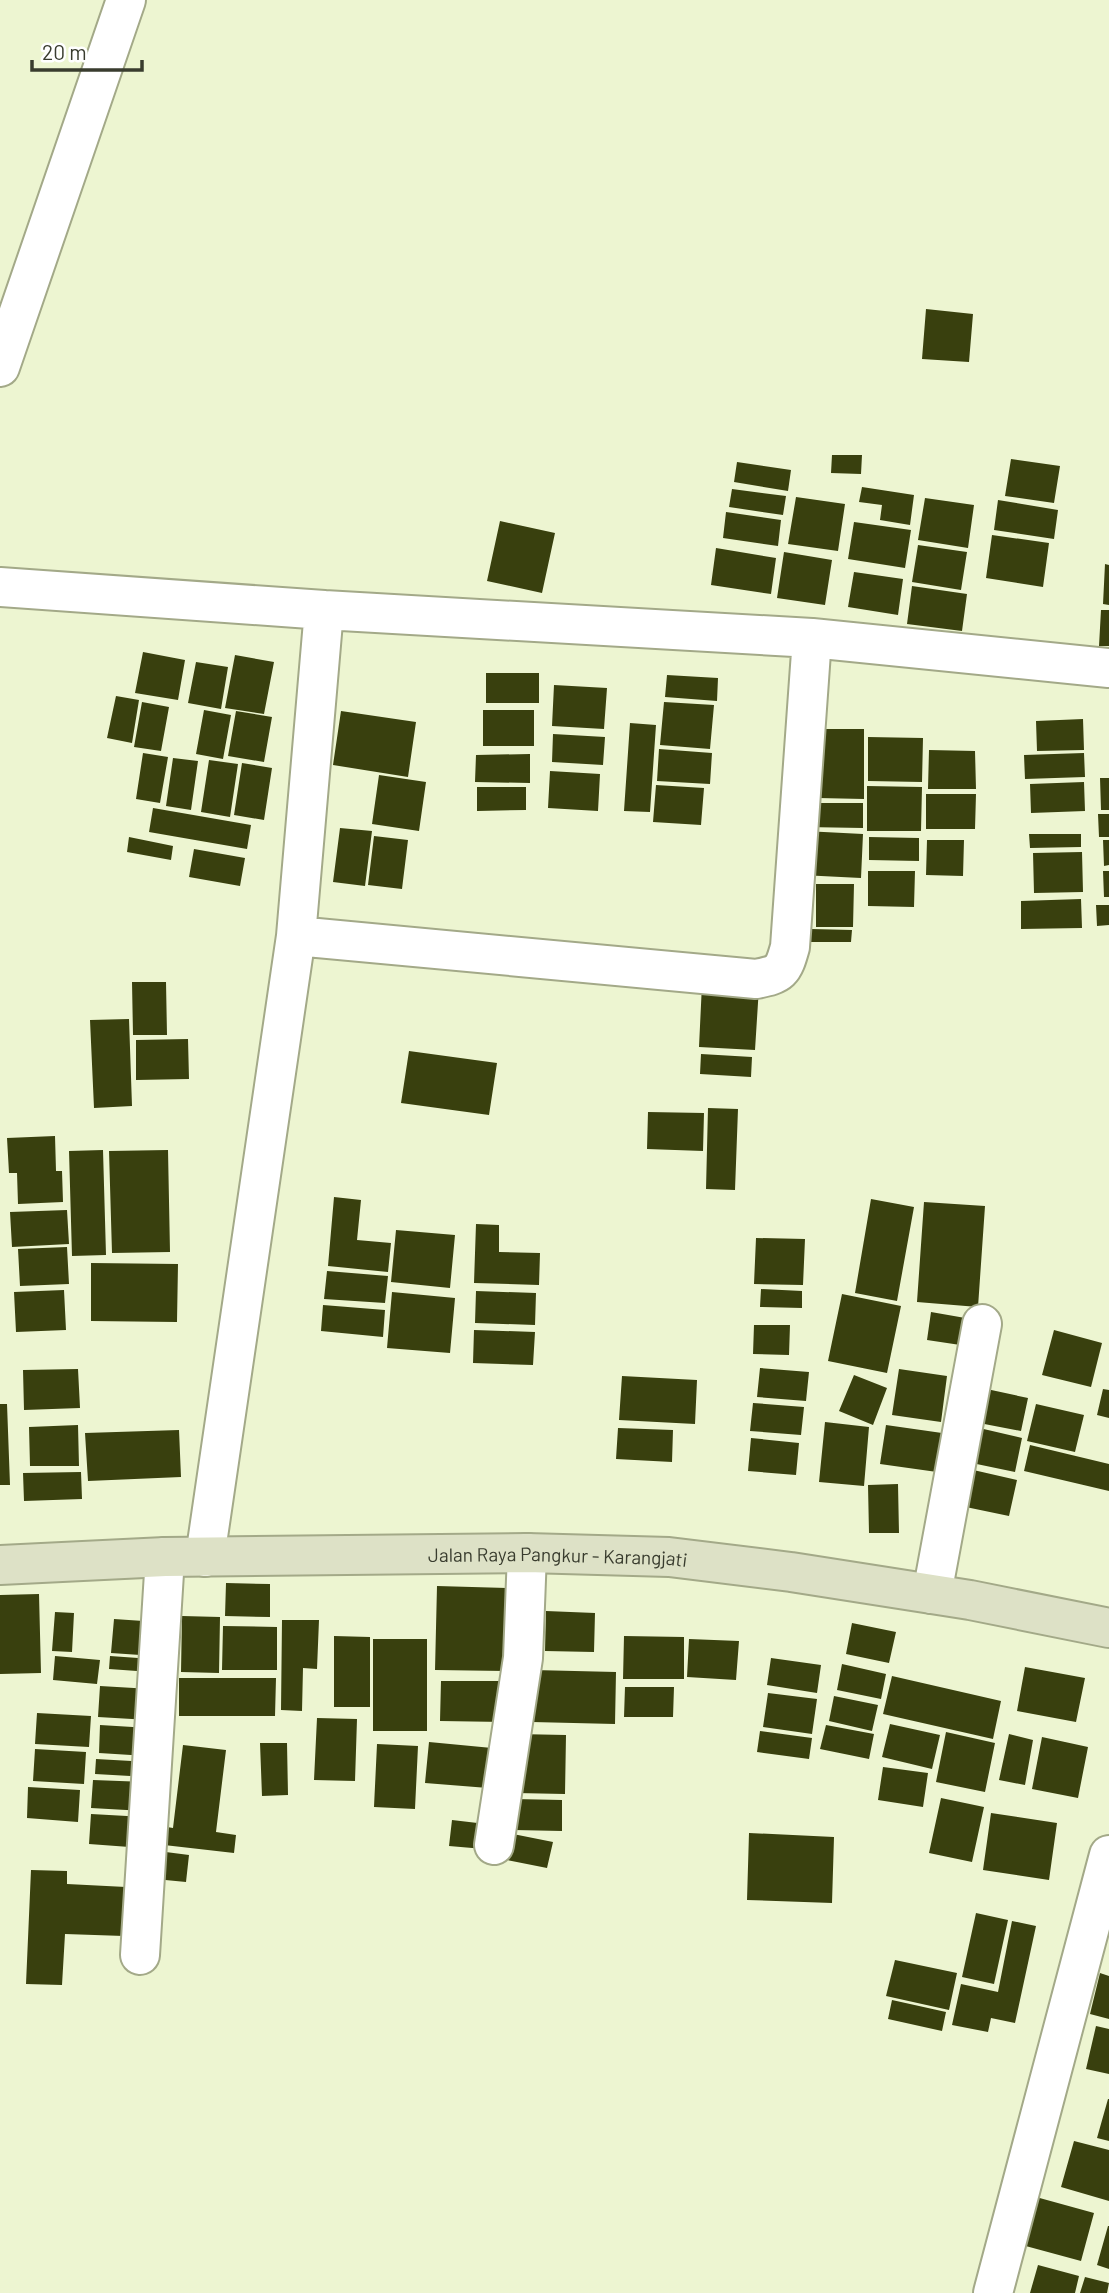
<svg xmlns="http://www.w3.org/2000/svg" width="1109" height="2293" viewBox="0 0 1109 2293" font-family="Barlow,sans-serif">
  <style>
    .building { fill: #39400e }
    .lines { fill: none; stroke-linecap: round; stroke-linejoin: round }
    .street-casing { stroke: #a3a988; stroke-width: 42 }
    .secondary-casing { stroke: #a3a988; stroke-width: 42 }
    .street { stroke: #fff; stroke-width: 38 }
    .secondary { stroke: #dde1c6; stroke-width: 38 }
    .labels { text-anchor: middle; dominant-baseline: central; stroke-width: 7; stroke-linejoin: round; paint-order: stroke }
    .street-label { font-size: 19px; fill: #393c2e; stroke: #fff }
  </style>
  <rect width="100%" height="100%" fill="#edf5d1"/>
  <path class="building" d="M926,309L973,314L969,362L922,359Z
    M832,455H862L861,474L831,473Z
    M1011,459L1060,466L1054,503L1005,496Z
    M737,462L791,470L788,491L734,482Z
    M862,487L914,495L910,525L880,520L882,505L859,502Z
    M732,489L786,496L783,515L729,507Z
    M796,497L845,504L838,551L788,544Z
    M925,498L974,505L968,548L918,540Z
    M998,500L1058,510L1054,539L994,530Z
    M726,512L781,520L778,546L723,538Z
    M500,521L555,533L542,593L487,581Z
    M854,522L911,530L905,568L848,559Z
    M992,535L1049,543L1043,587L986,578Z
    M918,545L967,552L961,590L912,582Z
    M716,548L776,558L771,594L711,585Z
    M784,552L832,560L825,605L777,598Z
    M1105,564L1109,565V605L1103,604Z
    M854,572L903,579L898,615L848,607Z
    M912,586L967,594L962,631L907,624Z
    M1101,610H1109V646H1099Z
    M143,652L185,660L178,700L135,693Z
    M235,655L274,662L264,714L225,708Z
    M196,662L228,667L221,709L188,703Z
    M486,673H539V703H486Z
    M667,675L718,678L717,701L665,697Z
    M554,685L607,688L604,729L552,726Z
    M116,696L139,700L132,743L107,738Z
    M142,702L169,707L161,751L134,747Z
    M664,702L714,705L710,749L660,745Z
    M204,710L231,715L223,759L196,754Z
    M483,710H534V746H483Z
    M236,711L272,717L264,762L228,756Z
    M341,711L416,722L408,777L333,765Z
    M1083,719L1084,750L1037,751L1036,721Z
    M630,723L656,725L650,812L624,811Z
    M818,729H864V799L818,798Z
    M553,734L605,737L603,765L552,762Z
    M868,737L923,738L922,782L868,781Z
    M659,749L712,753L710,784L657,781Z
    M929,750L975,751L976,789H928Z
    M143,753L168,757L160,803L136,799Z
    M1084,753L1085,777L1025,779L1024,755Z
    M530,754V783L475,782L476,755Z
    M173,758L198,761L191,810L166,806Z
    M209,760L238,764L230,817L201,812Z
    M242,763L272,768L264,820L234,815Z
    M550,771L600,774L598,811L548,808Z
    M379,775L426,782L419,831L372,824Z
    M1100,778H1109V810H1101Z
    M1084,782L1085,811L1031,813L1030,784Z
    M656,785L704,788L701,825L653,822Z
    M867,786L922,787L921,831H867Z
    M477,787H526V810L477,811Z
    M926,794H976L975,829H926Z
    M805,803H863V828L805,827Z
    M153,808L251,825L247,849L149,832Z
    M1098,814H1109V837H1099Z
    M340,828L372,831L365,886L333,882Z
    M804,831L863,834L861,878L801,875Z
    M1029,834H1081V847L1030,848Z
    M374,836L408,840L402,889L368,885Z
    M129,837L173,846L171,860L127,852Z
    M869,837L919,838V861L869,860Z
    M927,840H964L963,876L926,875Z
    M1103,840H1109V865L1104,866Z
    M194,849L245,858L240,886L189,877Z
    M1082,852L1083,892L1034,893L1033,853Z
    M868,871H915L914,907L868,906Z
    M1103,871H1109V897H1104Z
    M816,884H854L853,927H816Z
    M1081,899L1082,928L1021,929V901Z
    M1096,905H1109V925L1097,926Z
    M811,929L852,930L851,942H811Z
    M132,982H166L167,1035H133Z
    M702,984L759,987L755,1050L699,1047Z
    M129,1019L132,1106L94,1108L90,1020Z
    M188,1039L189,1079L136,1080V1040Z
    M409,1051L497,1063L489,1115L401,1103Z
    M701,1054L752,1057L751,1077L700,1074Z
    M708,1108L738,1109L735,1190L706,1189Z
    M648,1112L704,1113L703,1151L647,1149Z
    M55,1136L56,1171H62L63,1202L18,1204L17,1173H9L7,1138Z
    M103,1150L106,1255L72,1256L69,1151Z
    M168,1150L170,1252L112,1253L109,1151Z
    M334,1197L361,1200L357,1240L391,1243L388,1272L328,1266Z
    M871,1199L914,1207L897,1301L855,1293Z
    M924,1202L985,1206L978,1307L917,1302Z
    M67,1210L69,1244L12,1247L10,1212Z
    M476,1224L499,1225V1252L540,1253L539,1285L474,1283Z
    M396,1230L455,1235L450,1288L391,1282Z
    M756,1238L805,1239L803,1285L754,1284Z
    M67,1247L69,1284L20,1286L18,1249Z
    M91,1263L178,1264L177,1322L91,1321Z
    M327,1271L388,1276L385,1303L324,1299Z
    M761,1289L802,1291V1308L760,1307Z
    M64,1290L66,1330L16,1332L14,1292Z
    M476,1291L536,1293L535,1325L475,1323Z
    M392,1292L455,1298L450,1353L387,1348Z
    M842,1294L901,1306L887,1373L828,1361Z
    M323,1305L385,1310L383,1337L321,1331Z
    M931,1312L971,1319L967,1346L927,1340Z
    M754,1325H790L789,1355L753,1354Z
    M474,1330L535,1332L533,1365L473,1363Z
    M1054,1330L1102,1343L1091,1387L1042,1375Z
    M760,1368L809,1372L806,1401L757,1397Z
    M78,1369L80,1408L24,1410L23,1370Z
    M899,1369L947,1376L941,1422L892,1415Z
    M854,1375L887,1388L873,1425L839,1411Z
    M622,1376L697,1380L695,1424L619,1420Z
    M982,1388L1028,1398L1021,1431L974,1422Z
    M1103,1389L1109,1390V1418L1097,1415Z
    M753,1403L804,1407L801,1435L750,1431Z
    M0,1404H7L10,1485H0Z
    M1036,1404L1084,1415L1075,1452L1027,1441Z
    M825,1422L869,1427L864,1486L819,1482Z
    M78,1425L79,1466H30L29,1427Z
    M886,1425L942,1433L937,1472L880,1464Z
    M975,1427L1022,1438L1015,1472L967,1462Z
    M618,1428L673,1430L672,1462L616,1459Z
    M179,1430L181,1477L88,1481L85,1433Z
    M751,1438L799,1443L796,1475L748,1471Z
    M1030,1445L1109,1464V1491L1024,1471Z
    M969,1469L1017,1480L1009,1516L961,1506Z
    M81,1472L82,1499L24,1501L23,1473Z
    M898,1484L899,1533H869L868,1485Z
    M226,1583L270,1584V1617L225,1616Z
    M437,1586L507,1588L505,1671L435,1670Z
    M39,1594L41,1673L0,1674V1595Z
    M546,1611L595,1613L594,1652L545,1651Z
    M55,1612L74,1613L72,1652L52,1651Z
    M182,1616L220,1617L219,1673L181,1672Z
    M114,1619L158,1622L155,1656L111,1653Z
    M282,1620H319L317,1669L303,1668L302,1711L281,1710Z
    M852,1623L896,1632L889,1663L846,1654Z
    M223,1626L277,1627V1670H222Z
    M334,1636L370,1637V1707H334Z
    M624,1636L684,1637V1679H623Z
    M373,1639H427V1731H373Z
    M689,1639L739,1641L736,1680L687,1677Z
    M55,1656L100,1660L97,1684L53,1680Z
    M110,1656L152,1659L151,1672L109,1669Z
    M771,1658L821,1665L817,1693L767,1685Z
    M842,1664L886,1674L881,1699L837,1690Z
    M1025,1667L1085,1678L1076,1722L1017,1711Z
    M533,1670L616,1672L615,1724L532,1722Z
    M892,1676L1001,1701L993,1739L883,1714Z
    M179,1678H276L275,1716H179Z
    M441,1681H504V1722L440,1721Z
    M100,1686L151,1689L149,1720L98,1717Z
    M625,1687H674L673,1717H624Z
    M768,1693L817,1699L812,1734L763,1727Z
    M834,1696L878,1705L872,1731L829,1721Z
    M37,1713L91,1716L89,1747L35,1744Z
    M317,1718L357,1719L355,1781L314,1780Z
    M890,1724L940,1735L932,1769L882,1757Z
    M100,1725L149,1728L147,1756L99,1753Z
    M826,1725L874,1734L869,1759L820,1749Z
    M760,1731L812,1738L809,1759L757,1752Z
    M946,1732L995,1743L985,1792L936,1782Z
    M517,1734L566,1735L565,1794L516,1793Z
    M1009,1734L1033,1740L1025,1785L999,1780Z
    M1042,1737L1088,1747L1078,1798L1032,1789Z
    M429,1742L492,1748L488,1788L425,1783Z
    M260,1743H287L288,1795L262,1796Z
    M377,1744L418,1746L415,1809L374,1807Z
    M183,1745L226,1750L216,1832L236,1835L234,1853L164,1845L167,1827L173,1828Z
    M35,1749L86,1752L84,1784L33,1781Z
    M96,1759L149,1762L148,1777L95,1774Z
    M883,1767L928,1773L923,1807L878,1800Z
    M93,1780L146,1782L144,1811L91,1808Z
    M28,1787L80,1790L78,1822L27,1818Z
    M941,1798L984,1807L972,1862L929,1853Z
    M514,1799L562,1800V1831L514,1830Z
    M991,1813L1057,1823L1049,1880L983,1870Z
    M91,1814L145,1817L143,1848L89,1844Z
    M452,1820L486,1824L484,1849L449,1846Z
    M749,1833L834,1837L832,1903L747,1900Z
    M513,1834L553,1842L547,1868L507,1860Z
    M158,1851L189,1855L186,1882L155,1879Z
    M31,1870L67,1871V1884L126,1887L124,1936L65,1934L62,1985L26,1984Z
    M976,1913L1008,1920L994,1984L962,1977Z
    M1012,1921L1036,1926L1015,2023L991,2018L988,2032L952,2025L961,1984L998,1992Z
    M895,1960L957,1973L949,2010L886,1996Z
    M1100,1973L1109,1976V2019L1090,2014Z
    M892,2000L946,2012L942,2031L888,2019Z
    M1096,2026L1109,2029V2074L1086,2069Z
    M1108,2099H1109V2141L1097,2138Z
    M1074,2141L1109,2150V2201L1061,2187Z
    M1036,2197L1094,2213L1081,2261L1022,2245Z
    M1108,2226H1109V2269L1097,2265Z
    M1038,2265L1079,2276L1075,2293H1030Z
    M1085,2277L1109,2283L1107,2293H1080Z"/>
  <g class="lines">
    <defs>
      <path id="street" d="M0,367L126,0
        M0,587L324,610L812,638L1109,668
        M296,936L756,979C781,974 783,972 790,947L812,638
        M205,1557L296,936L324,610
        M932,1594L982,1324
        M494,1845L523,1658L527,1553
        M140,1955L165,1557
        M993,2293L1109,1855"/>
      <g id="secondary">
        <path id="s1" d="M0,1565L165,1557L527,1553L669,1557L791,1572L970,1600L1109,1628"/>
      </g>
    </defs>
    <use href="#street" class="street-casing"/>
    <use href="#secondary" class="secondary-casing"/>
    <use href="#street" class="street"/>
    <use href="#secondary" class="secondary"/>
  </g>
  <g class="labels">
    <g class="street-label">
      <text stroke="none"><textPath href="#s1" startOffset="558">Jalan Raya Pangkur - Karangjati</textPath></text>
    </g>
  </g>
  <path d="M32 60v10h110v-10" fill="none" stroke="#393c2e" stroke-width="3.5"/>
  <text x="42" y="60" font-size="21" fill="#393c2e" stroke="#ffffff" stroke-width="5" paint-order="stroke">20 m</text>
</svg>
